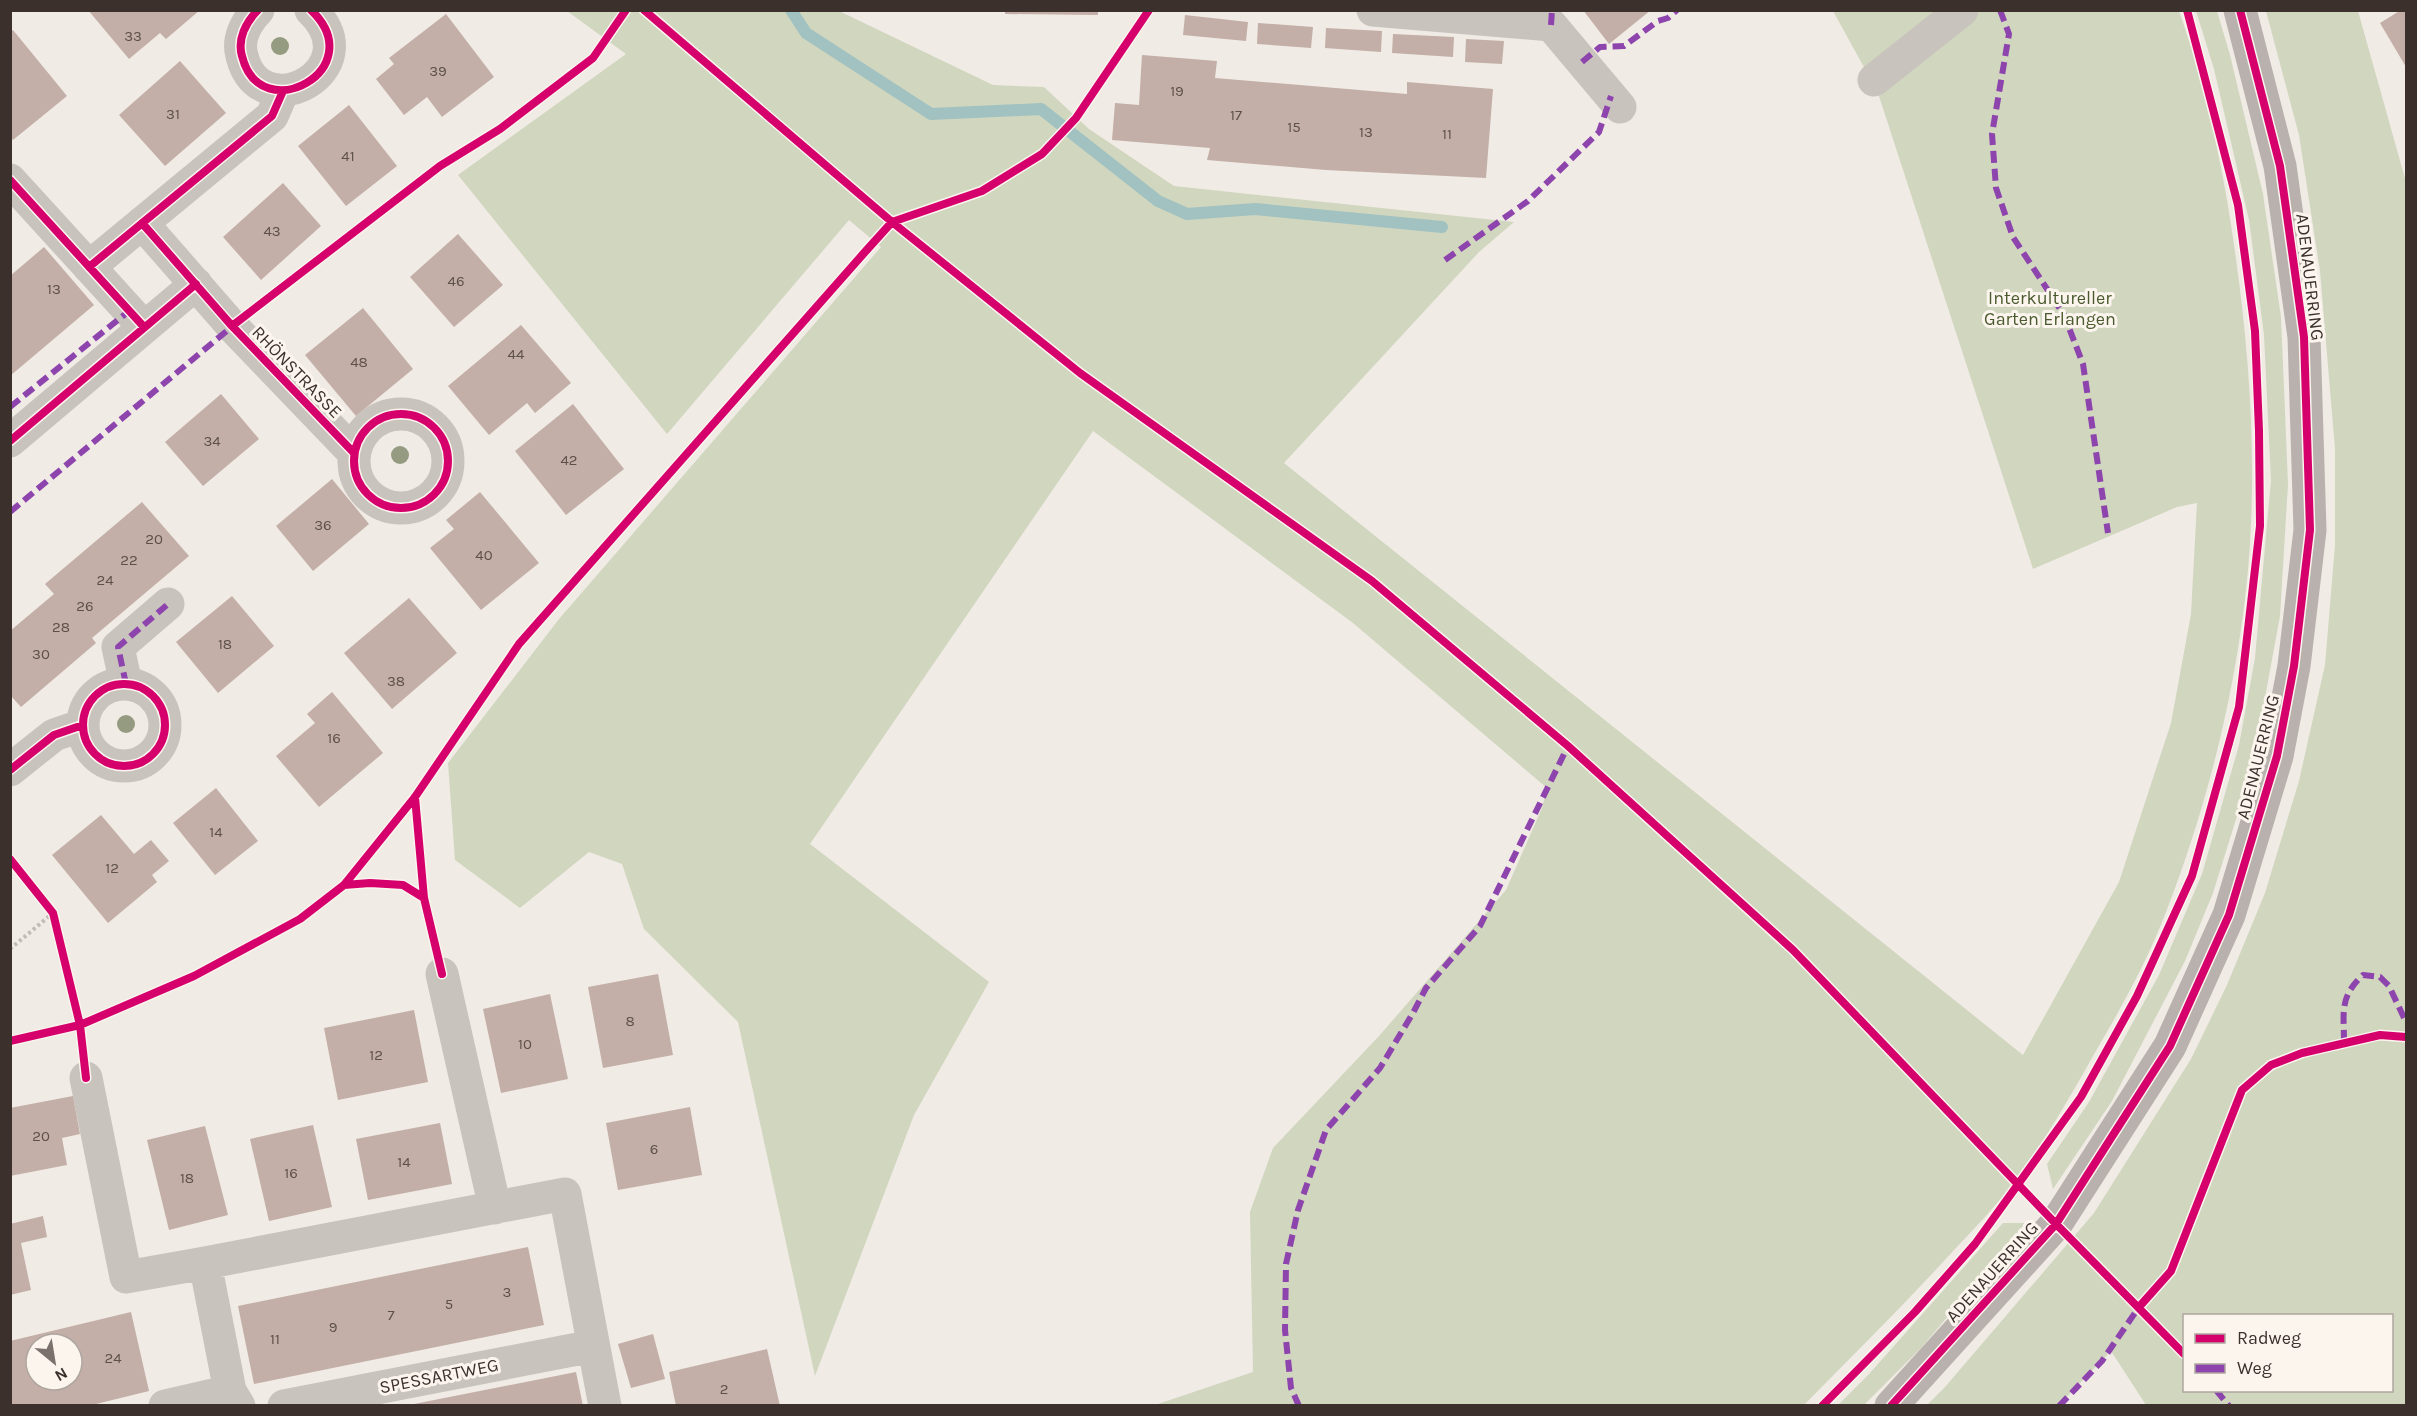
<svg xmlns="http://www.w3.org/2000/svg" width="2417" height="1416" viewBox="0 0 2417 1416" font-family="Karla,sans-serif">
  <style>
    .green { fill: #d1d6bf; fill-rule: evenodd }
    .lines { fill: none; stroke-linecap: round; stroke-linejoin: round }
    .stream { stroke: #a1c2c1; stroke-width: 12 }
    .building { fill: #c3afa7; fill-rule: evenodd }
    .path { stroke: #c2bbb6; stroke-width: 4; stroke-dasharray: 3 3; stroke-linecap: butt }
    .minor { stroke: #c9c3be; stroke-width: 33 }
    .major { stroke: #b8b1ad; stroke-width: 33 }
    .quiet { stroke: #8e44ad; stroke-width: 6; stroke-dasharray: 12 6; stroke-linecap: butt }
    .cycleway-casing { stroke: #fbf5ee; stroke-width: 11 }
    .cycleway { stroke: #d6006c; stroke-width: 8 }
    .tree { fill: #959b80 }
    .labels { text-anchor: middle; dominant-baseline: central; stroke-width: 6; stroke-linejoin: round; paint-order: stroke }
    .number-label { font-size: 15px; fill: #5d504a }
    .street-label { font-size: 18px; fill: #3b302b; stroke: #fbf5ee }
    .park-label { font-size: 18px; fill: #4a5a2e; stroke: #fbf5ee }
  </style>
  <rect width="100%" height="100%" fill="#f0ebe5"/>
  <path class="green" d="M567,11H839L993,85L1044,87L1089,129L1174,186L1514,222L1479,252L1284,463L2023,1055L2119,882L2171,723L2191,614L2197,503L2177,507L2033,569L1877,90L1979,11H2179C2207,90 2225,176 2236,259C2251,367 2258,481 2246,590C2234,699 2206,809 2166,912C2147,962 2120,1010 2093,1056C2069,1099 2044,1142 2015,1181C1997,1205 1975,1228 1954,1250C1906,1303 1854,1354 1804,1405H1155L1253,1372L1250,1212L1273,1148L1379,1036L1506,890L1542,808L1547,788L1353,623L1093,431L810,844L989,982L914,1115L815,1376L738,1022L644,929L622,864L589,852L520,908L455,860L448,763L559,619L881,247L849,220L667,434L458,175L626,54Z
    M1833,11H1938L1865,69Z
    M2196,11H2217L2230,55L2263,194L2281,317L2288,484L2280,616L2252,768L2213,893L2185,961L2112,1101L2053,1189L2047,1164L2089,1102L2159,975L2202,874L2239,745L2255,658L2271,480L2264,335L2249,220L2214,69Z
    M2266,11H2358L2406,182V1405H2146L2111,1351L2059,1405H1927L1945,1387L2094,1213L2191,1059L2227,985L2265,893L2299,781L2325,665L2335,545V449L2320,271L2299,135ZM2184,1316H2392V1390H2184Z
    M2003,1223H2024L2021,1230L1921,1348L1864,1405H1838L1870,1373Z"/>
  <g class="lines">
    <path class="stream" d="M791,10L806,33L931,114L1041,109L1158,201L1187,214L1255,209L1442,227"/>
  </g>
  <path class="building" d="M88,10H200L166,39L160,33L129,59Z
    M1005,10H1098V15L1005,14Z
    M1583,10H1651L1609,44Z
    M2401,10H2406V67L2380,23Z
    M446,14L494,77L442,117L427,97L404,115L376,79L394,64L389,58Z
    M1185,15L1248,22L1246,41L1183,35Z
    M1258,23L1313,27L1311,48L1257,44Z
    M1326,28L1382,31L1381,52L1325,48Z
    M13,30L67,96L13,140L10,136V33Z
    M1393,34L1454,37L1453,57L1392,53Z
    M1466,39L1504,41L1502,64L1465,62Z
    M1142,55L1217,61L1215,78L1407,94V82L1493,89L1486,178L1326,170L1207,160L1210,148L1112,140L1115,103L1139,105Z
    M180,61L226,113L165,166L119,115Z
    M349,105L397,166L346,206L298,146Z
    M283,183L321,226L261,280L223,237Z
    M458,234L503,285L454,327L410,277Z
    M44,247L94,305L10,376V276Z
    M363,308L413,369L356,416L305,355Z
    M521,325L571,383L535,413L527,403L489,435L448,386Z
    M221,394L259,439L203,486L165,442Z
    M573,404L624,469L566,515L515,451Z
    M332,479L369,524L313,571L276,526Z
    M480,492L539,563L481,610L430,548L454,529L446,520Z
    M142,502L189,556L92,638L96,643L21,707L10,695V631L54,594L45,584Z
    M232,596L274,646L218,693L176,642Z
    M409,598L457,653L392,709L344,653Z
    M332,692L383,753L319,807L276,756L315,723L307,714Z
    M216,788L258,841L215,875L173,823Z
    M101,815L134,854L151,840L169,861L152,875L157,882L108,923L52,855Z
    M658,974L673,1055L603,1068L588,987Z
    M550,994L568,1079L501,1093L483,1009Z
    M414,1010L428,1082L338,1100L324,1028Z
    M73,1096L80,1134L62,1138L67,1165L10,1176V1108Z
    M690,1107L702,1175L618,1190L606,1123Z
    M440,1123L452,1184L368,1200L356,1139Z
    M313,1125L332,1207L269,1221L250,1139Z
    M205,1126L228,1215L169,1230L147,1140Z
    M43,1216L47,1237L21,1243L31,1290L10,1295V1224Z
    M528,1247L544,1325L254,1384L238,1306Z
    M131,1312L149,1391L88,1406H10V1341ZM36,1344H72V1380H36Z
    M653,1334L665,1379L631,1388L618,1344Z
    M767,1349L780,1406H676L669,1372Z
    M576,1372L583,1406H414V1404Z"/>
  <g class="lines">
    <path class="path" d="M10,949L53,913
      M1822,1406L1915,1312L1975,1244L2081,1097L2137,996L2192,876L2239,707L2260,526L2259,431L2255,331L2238,205L2187,10"/>
    <path class="minor" d="M258,10C246,22 237,39 242,56C260,130 373,69 311,10
      M1373,10L1551,25L1620,107
      M1874,80L1962,10
      M10,180L144,327
      M142,223L232,326L354,453
      M89,267L272,116L283,91
      M354 461a47 47 0 1 1 94 0a47 47 0 1 1-94 0Z
      M10,441L196,284
      M83 725a41 41 0 1 1 82 0a41 41 0 1 1-82 0Z
      M126,684L118,647L168,604
      M10,770L54,735L83,725
      M442,974L495,1208
      M86,1078L126,1277L205,1263
      M165,1406L230,1391
      M239,1406L230,1391L205,1263L565,1194L605,1406
      M284,1406L593,1346"/>
    <path class="major" d="M1891,1406L2056,1224L2170,1046L2229,915L2277,756L2294,666L2310,530L2304,337L2280,166L2240,10"/>
    <path class="quiet" d="M2000,10L2009,34L1992,134L1996,188L2013,237L2064,315L2083,364L2108,533
      M1551,25L1552,10
      M1582,62L1600,47L1624,46L1658,21L1668,18L1677,10
      M1445,260L1528,201L1599,132L1611,96
      M10,407L129,311
      M10,512L235,324
      M126,684L118,647L168,604
      M2344,1042C2344,1012 2339,997 2363,975L2380,977L2389,986L2406,1022
      M2216,1390L2229,1406
      M1299,1406L1291,1388L1285,1330L1286,1264L1298,1210L1326,1130L1380,1068L1413,1013L1426,988L1480,926L1568,746
      M2059,1406L2102,1361L2141,1304"/>
    <defs>
      <path id="cycleway" d="M258,10C246,22 237,39 242,56C260,130 373,69 311,10
        M644,10L892,222L1080,373L1372,581L1568,746L1793,950L2056,1224L2184,1354
        M10,180L144,327
        M142,223L232,326L354,453
        M89,267L272,116L283,91
        M232,326L440,166L500,129L593,58L626,10
        M354 461a47 47 0 1 1 94 0a47 47 0 1 1-94 0Z
        M10,441L196,284
        M83 725a41 41 0 1 1 82 0a41 41 0 1 1-82 0Z
        M10,770L54,735L83,725
        M415,797L424,898L442,974
        M10,859L53,913L80,1025L86,1078
        M344,885L415,797L519,644L864,253L892,222L982,191L1042,154L1076,118L1149,10
        M10,1041L80,1025L194,976L300,919L344,885L370,883L403,885L424,898
        M2139,1307L2171,1271L2242,1090L2271,1065L2302,1053L2380,1035L2406,1037
        M1822,1406L1915,1312L1975,1244L2081,1097L2137,996L2192,876L2239,707L2260,526L2259,431L2255,331L2238,205L2187,10
        M1891,1406L2056,1224L2170,1046L2229,915L2277,756L2294,666L2310,530L2304,337L2280,166L2240,10"/>
    </defs>
    <use href="#cycleway" class="cycleway-casing"/>
    <use href="#cycleway" class="cycleway"/>
  </g>
  <g class="tree">
    <circle cx="280" cy="46" r="9"/>
    <circle cx="400" cy="455" r="9"/>
    <circle cx="126" cy="724" r="9"/>
  </g>
  <g class="labels">
    <g class="number-label">
      <text x="133" y="36">33</text>
      <text x="438" y="71">39</text>
      <text x="1177" y="91">19</text>
      <text x="173" y="114">31</text>
      <text x="1236" y="115">17</text>
      <text x="1294" y="127">15</text>
      <text x="1366" y="132">13</text>
      <text x="1447" y="134">11</text>
      <text x="348" y="156">41</text>
      <text x="272" y="231">43</text>
      <text x="456" y="281">46</text>
      <text x="54" y="289">13</text>
      <text x="516" y="354">44</text>
      <text x="359" y="362">48</text>
      <text x="212" y="441">34</text>
      <text x="569" y="460">42</text>
      <text x="323" y="525">36</text>
      <text x="154" y="539">20</text>
      <text x="484" y="555">40</text>
      <text x="129" y="560">22</text>
      <text x="105" y="580">24</text>
      <text x="85" y="606">26</text>
      <text x="61" y="627">28</text>
      <text x="225" y="644">18</text>
      <text x="41" y="654">30</text>
      <text x="396" y="681">38</text>
      <text x="334" y="738">16</text>
      <text x="216" y="832">14</text>
      <text x="112" y="868">12</text>
      <text x="630" y="1021">8</text>
      <text x="525" y="1044">10</text>
      <text x="376" y="1055">12</text>
      <text x="41" y="1136">20</text>
      <text x="654" y="1149">6</text>
      <text x="404" y="1162">14</text>
      <text x="291" y="1173">16</text>
      <text x="187" y="1178">18</text>
      <text x="507" y="1292">3</text>
      <text x="449" y="1304">5</text>
      <text x="391" y="1315">7</text>
      <text x="333" y="1327">9</text>
      <text x="275" y="1339">11</text>
      <text x="113" y="1358">24</text>
      <text x="724" y="1389">2</text>
    </g>
    <g class="street-label">
      <text transform="translate(2310 277) rotate(83)">ADENAUERRING</text>
      <text transform="translate(297 372) rotate(46)">RHÖNSTRASSE</text>
      <text transform="translate(2258 757) rotate(-76)">ADENAUERRING</text>
      <text transform="translate(1992 1272) rotate(-48)">ADENAUERRING</text>
      <text transform="translate(439 1376) rotate(-11)">SPESSARTWEG</text>
    </g>
    <g class="park-label">
      <text x="2050" y="298">Interkultureller<tspan x="2050" dy="21">Garten Erlangen</tspan></text>
    </g>
  </g>
  <rect width="2417" height="1416" fill="none" stroke="#3b302b" stroke-width="24"/>
  <rect x="2183" y="1314" width="210" height="78" fill="#fbf5ee" stroke="#aea6a0" stroke-width="1.5"/>
  <rect x="2195" y="1334" width="30" height="9" fill="#d6006c" stroke="#aea6a0" stroke-width="1.5"/>
  <text x="2237" y="1344" font-size="18" fill="#3b302b">Radweg</text>
  <rect x="2195" y="1364" width="30" height="9" fill="#8e44ad" stroke="#aea6a0" stroke-width="1.5"/>
  <text x="2237" y="1374" font-size="18" fill="#3b302b">Weg</text>
  <g transform="translate(54 1362) rotate(150)"><circle r="28" fill="#fbf5ee" stroke="#aea6a0" stroke-width="1.5"/>
  <path d="M0-4.5L10 22L0 15L-10 22Z" fill="#7a716c"/>
  <text y="-9" font-size="16" font-weight="bold" text-anchor="middle" fill="#3b302b">N</text>
  </g>
</svg>
